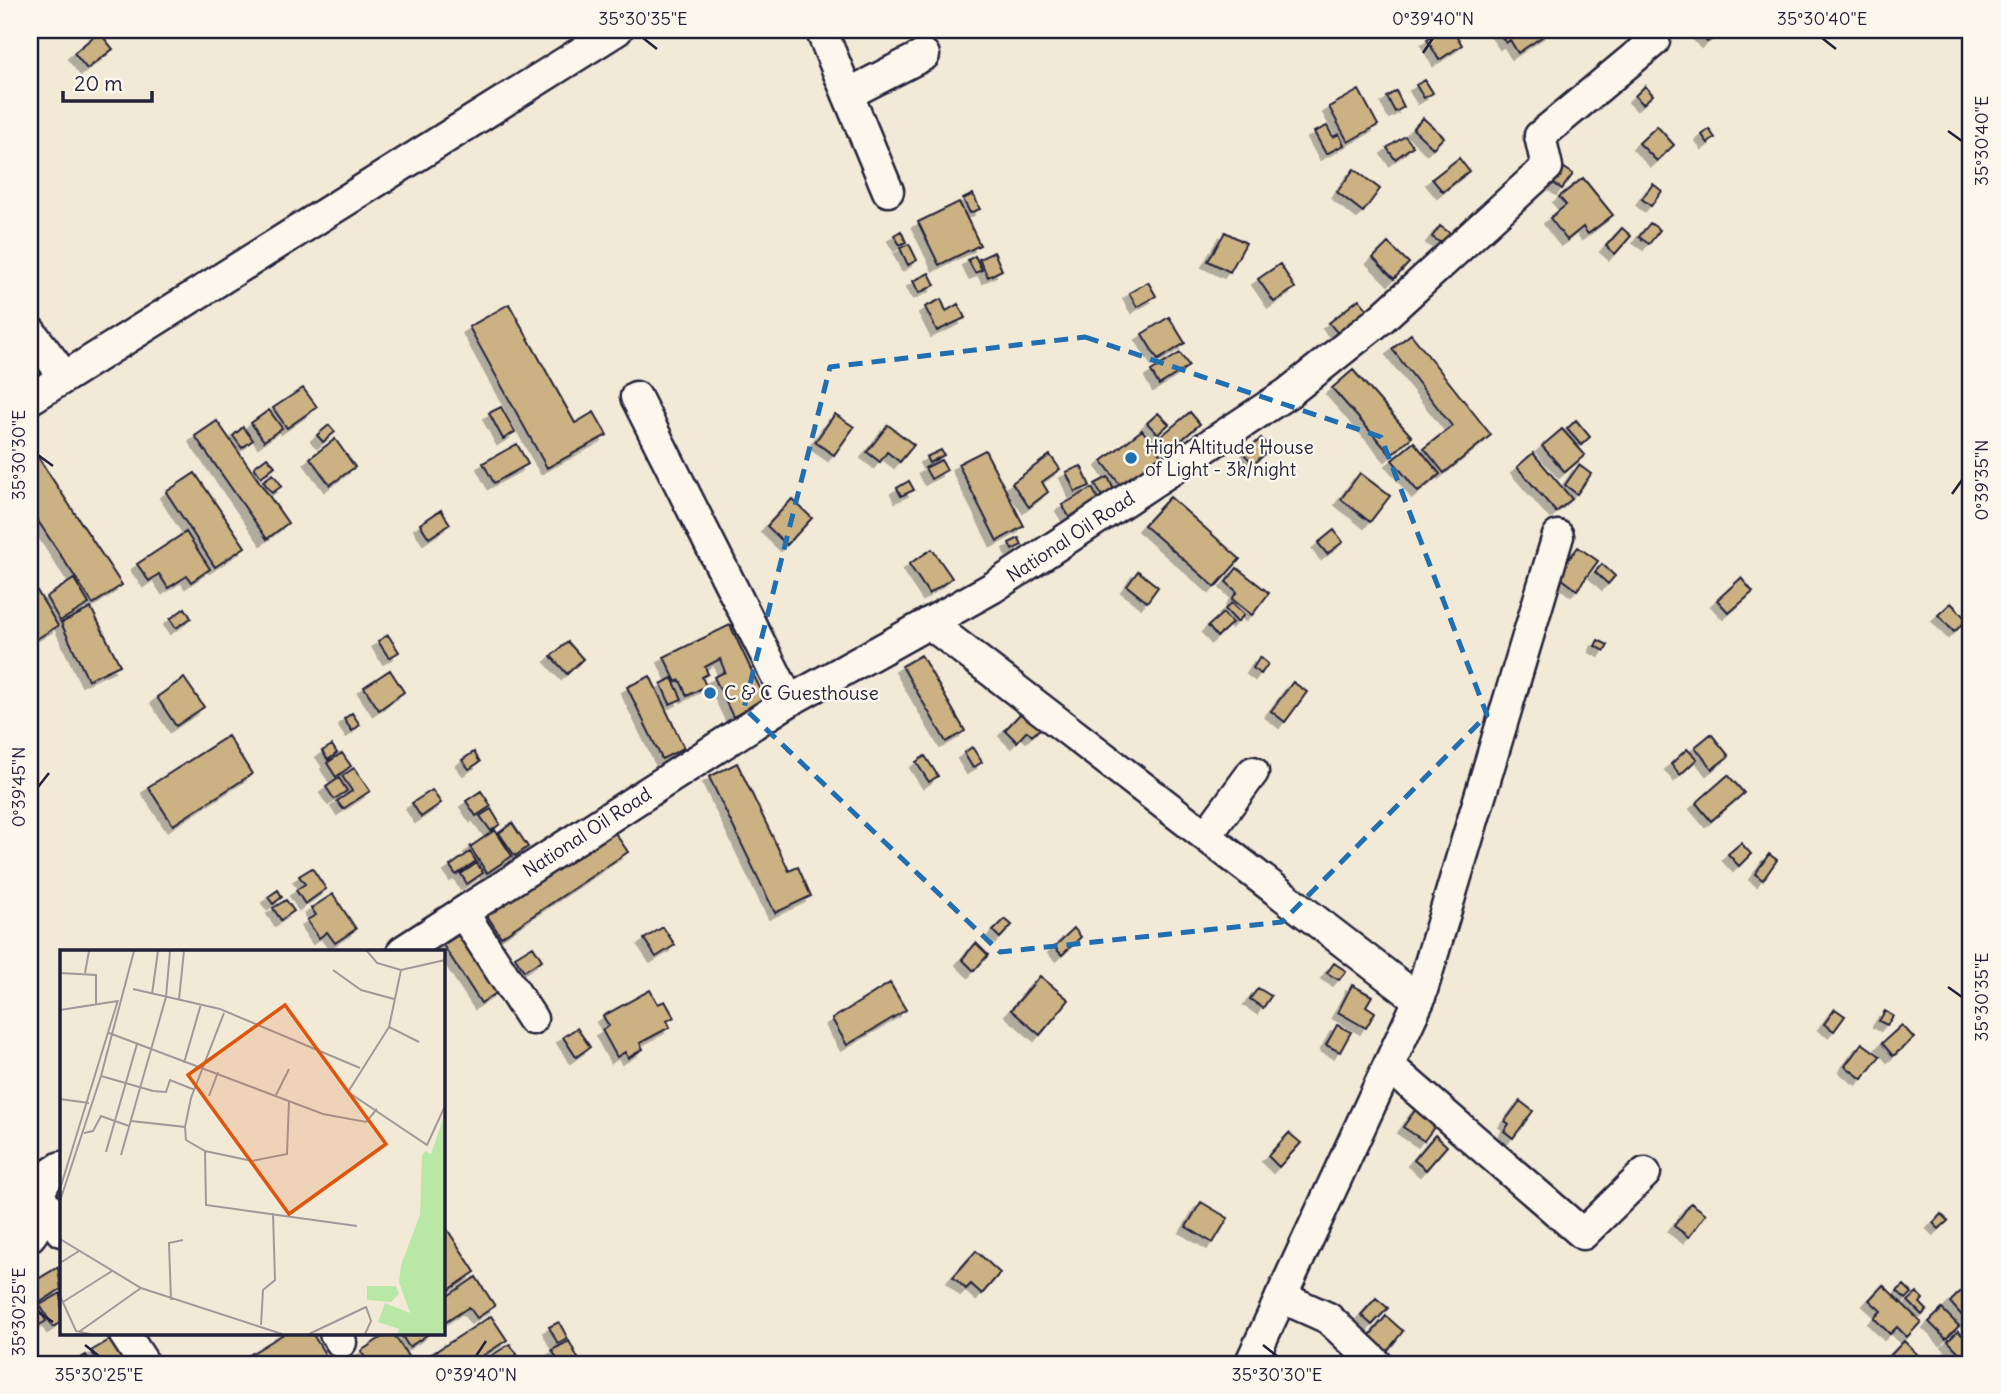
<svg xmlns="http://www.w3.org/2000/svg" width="2001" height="1394" viewBox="0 0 2001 1394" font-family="Delius,sans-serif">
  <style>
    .building { fill: #ccb282; stroke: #22223b; stroke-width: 2; filter: url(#shadow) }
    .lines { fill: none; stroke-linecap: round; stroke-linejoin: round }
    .minor-casing { stroke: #22223b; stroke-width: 35 }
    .minor { stroke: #fbf7ec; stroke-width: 30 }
    .marked { fill: none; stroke: #1f6fb2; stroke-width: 5; stroke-dasharray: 14 9; stroke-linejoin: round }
    .ticks { fill: none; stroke: #22223b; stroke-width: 2.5 }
    .poi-dot { fill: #1f6fb2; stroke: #fbf7ec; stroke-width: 2.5 }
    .labels { text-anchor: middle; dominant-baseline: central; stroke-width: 5; stroke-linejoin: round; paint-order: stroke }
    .poi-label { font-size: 19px; fill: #22223b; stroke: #fbf7ec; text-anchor: start }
    .street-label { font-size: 19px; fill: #22223b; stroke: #fbf7ec }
    .inset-road { fill: none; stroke: #9f9999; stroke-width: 2 }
    .view { fill: #de560e; fill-opacity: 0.15; stroke: #de560e; stroke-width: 3.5 }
    .inset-edge { fill: none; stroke: #22223b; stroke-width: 3.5 }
    .neatline { fill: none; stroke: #22223b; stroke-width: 2.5 }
    .ticks-label { font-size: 18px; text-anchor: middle; fill: #22223b }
  </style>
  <defs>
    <filter id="shadow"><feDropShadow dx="-6" dy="6" stdDeviation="0" flood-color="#0004"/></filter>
  </defs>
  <rect width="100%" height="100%" fill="#f2e9d7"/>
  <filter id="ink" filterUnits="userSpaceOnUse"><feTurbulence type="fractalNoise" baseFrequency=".0143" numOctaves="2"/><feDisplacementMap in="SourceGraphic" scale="14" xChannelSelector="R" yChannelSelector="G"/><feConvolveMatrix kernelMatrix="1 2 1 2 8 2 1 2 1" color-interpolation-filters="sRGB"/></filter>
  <g filter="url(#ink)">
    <path class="building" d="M1442,30H1453L1462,45L1439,60L1427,39Z
      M1497,30H1547L1549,32L1518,53L1510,40L1506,43Z
      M1697,30H1723L1707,42Z
      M99,32L113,49L87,69L74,53Z
      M1425,80L1433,93L1424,98L1416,85Z
      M1645,86L1653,95L1643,104L1635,96Z
      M1359,90L1378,125L1348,142L1329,107Z
      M1396,91L1404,107L1395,112L1387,97Z
      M1423,118L1444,137L1433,148L1413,129Z
      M1327,126L1333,137L1339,134L1344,145L1326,154L1314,132Z
      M1657,126L1674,145L1657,161L1639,143Z
      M1709,129L1715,138L1708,143L1702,135Z
      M1405,136L1413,146L1395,159L1387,148Z
      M1459,158L1469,171L1443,192L1432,179Z
      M1563,167L1573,174L1562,189L1552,182Z
      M1354,169L1380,189L1363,212L1337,192Z
      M1583,178L1613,215L1588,234L1583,227L1567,240L1550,218L1566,205L1559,197Z
      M1653,184L1662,191L1651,206L1642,199Z
      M973,194L980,209L970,213L963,199Z
      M959,202L980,245L939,265L918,222Z
      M1650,223L1660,230L1649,244L1639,237Z
      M1440,226L1457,238L1450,249L1432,237Z
      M1622,228L1631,236L1615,254L1606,246Z
      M901,231L906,242L900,245L894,235Z
      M1225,232L1246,243L1230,272L1208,261Z
      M1388,243L1409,263L1394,279L1373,258Z
      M909,244L917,260L908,265L900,248Z
      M994,252L1002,270L988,277L979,259Z
      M975,256L982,270L975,273L968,260Z
      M1280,264L1295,288L1274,302L1258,279Z
      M929,273L935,285L919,293L913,281Z
      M1148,282L1156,296L1137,307L1129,293Z
      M941,299L946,311L958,304L965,318L937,331L925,307Z
      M1359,299L1371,314L1341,337L1329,323Z
      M509,304L575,423L594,412L607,435L547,468L469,327Z
      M1169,317L1185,343L1158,360L1142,334Z
      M1411,334L1491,435L1444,473L1424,448L1452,426L1392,349Z
      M1180,353L1189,366L1159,385L1151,371Z
      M1353,370L1412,437L1391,455L1332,388Z
      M303,388L317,407L287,428L273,408Z
      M501,407L515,432L503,439L489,413Z
      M269,410L282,428L264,441L251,423Z
      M1190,412L1200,424L1171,449L1160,437Z
      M1158,413L1169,424L1158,434L1147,423Z
      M835,414L854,427L834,455L815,442Z
      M1576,420L1590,437L1581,445L1567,429Z
      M217,421L288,523L267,539L195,436Z
      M329,425L335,432L323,442L317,435Z
      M888,425L914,445L900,462L887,452L880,462L867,452Z
      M243,427L253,440L242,448L233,436Z
      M1562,429L1585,455L1565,472L1542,446Z
      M1142,430L1161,455L1121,486L1102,461Z
      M1261,438L1270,449L1254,464L1244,454Z
      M335,439L355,467L330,485L310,458Z
      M1414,442L1440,474L1418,492L1392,460Z
      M517,444L528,464L494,483L483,463Z
      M30,445L122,585L93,604L30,509Z
      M941,450L944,455L929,463L926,457Z
      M985,450L1024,526L997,541L958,464Z
      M1533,453L1572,499L1556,512L1517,467Z
      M1050,455L1060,469L1042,482L1048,492L1029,507L1012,483Z
      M267,457L275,466L261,477L254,467Z
      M941,460L947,470L931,479L925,468Z
      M1579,465L1591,474L1577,494L1565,485Z
      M1081,466L1090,486L1075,492L1066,472Z
      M195,473L245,547L215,567L166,492Z
      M1360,473L1390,496L1370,522L1341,499Z
      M273,474L282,486L272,493L263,481Z
      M1108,477L1115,492L1103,498L1095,484Z
      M909,481L914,490L901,496L897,488Z
      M1092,488L1100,502L1070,518L1062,505Z
      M1170,497L1240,559L1215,587L1144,525Z
      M792,499L812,518L787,545L767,526Z
      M441,510L450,524L429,538L420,524Z
      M1334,530L1343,542L1327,554L1318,543Z
      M186,532L210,569L191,582L187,576L168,588L159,574L149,581L137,564Z
      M1019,538L1022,545L1012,550L1009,543Z
      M1578,547L1598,561L1577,590L1557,575Z
      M932,549L952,578L929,594L909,564Z
      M1602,564L1615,576L1608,584L1595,572Z
      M1237,568L1269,593L1252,615L1232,599L1237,592L1226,582Z
      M1138,571L1158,587L1147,602L1127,586Z
      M1741,578L1753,592L1729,613L1717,600Z
      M30,579L58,626L33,641L30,635Z
      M74,579L89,604L60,621L46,597Z
      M1232,603L1244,615L1237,622L1225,609Z
      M1951,603L1967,620L1954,632L1938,615Z
      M91,608L120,665L88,680L61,623Z
      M185,608L191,618L176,628L170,619Z
      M1223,613L1232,623L1217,637L1208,626Z
      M730,625L766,701L733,717L714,677L725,672L720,659L705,667L708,674L702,677L706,686L687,696L680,680L676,682L664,657Z
      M388,635L399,652L389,658L378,641Z
      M1598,640L1608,645L1605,651L1595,646Z
      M568,642L583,659L567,674L551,656Z
      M921,655L965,731L946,742L902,666Z
      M1260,657L1268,664L1261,674L1253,668Z
      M390,670L404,692L379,710L364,687Z
      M650,676L684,748L662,759L627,687Z
      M184,678L204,707L176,726L157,697Z
      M672,678L682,699L670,704L661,684Z
      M1293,682L1307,692L1285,722L1271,711Z
      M1023,711L1041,728L1032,736L1027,731L1017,742L1005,730Z
      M352,713L360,725L352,731L344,719Z
      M1711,734L1729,756L1712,769L1695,747Z
      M228,736L252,774L173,825L148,787Z
      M332,745L337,753L328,760L322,751Z
      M972,747L982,762L973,768L964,753Z
      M1687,749L1697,759L1680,775L1671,764Z
      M474,752L480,762L469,769L462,760Z
      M342,753L351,766L336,777L327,763Z
      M925,756L938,776L929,782L916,762Z
      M737,763L789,871L798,867L811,896L775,913L709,777Z
      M354,768L370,791L343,809L337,801L352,791L342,776Z
      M1728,775L1744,793L1711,821L1696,803Z
      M339,778L347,791L334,799L326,787Z
      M432,790L441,803L421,817L412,803Z
      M481,791L491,806L476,816L466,801Z
      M491,809L500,824L491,831L480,816Z
      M512,823L528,847L515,856L499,833Z
      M495,830L512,856L487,873L470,847Z
      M613,830L628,852L501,937L486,914Z
      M1741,843L1751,854L1739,866L1728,854Z
      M470,852L476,861L456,875L450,866Z
      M1769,854L1777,860L1763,880L1755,874Z
      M477,863L483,873L467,884L461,874Z
      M312,868L326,889L305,904L296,890L305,884L299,876Z
      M278,890L282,897L273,904L268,897Z
      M333,894L356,929L335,943L327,932L319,938L307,920L316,915L311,908Z
      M286,900L294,911L281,920L273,908Z
      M1005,919L1012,925L1000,938L993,931Z
      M663,927L675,945L656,957L644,939Z
      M1074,928L1081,937L1062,955L1054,947Z
      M460,934L498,992L481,1003L443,945Z
      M976,943L988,955L974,971L962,959Z
      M533,946L542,960L524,971L515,957Z
      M1334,963L1346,971L1339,980L1327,973Z
      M1040,976L1069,1000L1040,1035L1011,1010Z
      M890,983L906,1010L847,1045L832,1019Z
      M1352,985L1372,996L1366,1006L1375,1012L1366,1028L1338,1012Z
      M1258,988L1271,996L1263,1008L1250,999Z
      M650,990L658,1004L665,1001L674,1017L667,1021L670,1027L640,1043L643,1049L628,1058L625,1052L617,1057L602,1030L609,1026L603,1016Z
      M1835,1009L1845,1016L1834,1031L1824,1024Z
      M1885,1011L1893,1016L1887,1025L1879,1021Z
      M1337,1025L1351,1032L1340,1052L1326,1045Z
      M1902,1025L1914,1038L1893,1056L1882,1043Z
      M577,1028L590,1047L576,1057L563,1037Z
      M1862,1043L1880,1056L1862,1079L1845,1066Z
      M1520,1101L1533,1111L1513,1138L1504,1131L1509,1124L1505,1121Z
      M1419,1105L1440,1119L1424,1141L1403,1127Z
      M1289,1133L1301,1143L1279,1167L1268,1156Z
      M1435,1135L1447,1146L1426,1170L1414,1160Z
      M1201,1202L1228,1218L1213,1243L1186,1227Z
      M1691,1203L1706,1214L1689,1237L1674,1226Z
      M1941,1214L1948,1221L1939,1229L1933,1223Z
      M443,1223L475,1272L443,1294Z
      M976,1251L1000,1273L982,1294L971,1284L966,1289L953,1277Z
      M58,1267L61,1289L39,1303L30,1284Z
      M476,1277L495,1306L477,1318L469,1307L443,1324V1299Z
      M1883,1285L1921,1322L1907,1337L1897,1327L1890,1334L1874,1318L1881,1311L1869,1300Z
      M1904,1285L1912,1293L1906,1299L1897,1291Z
      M1962,1290L1971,1299V1326L1950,1302Z
      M61,1293V1322L53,1327L40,1305Z
      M1917,1293L1923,1299L1920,1303L1927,1310L1922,1315L1908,1301Z
      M30,1294L46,1321L30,1331Z
      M1376,1298L1388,1308L1372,1325L1361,1315Z
      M1942,1309L1959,1326L1946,1339L1929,1322Z
      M491,1316L507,1340L470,1364H416Z
      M1386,1316L1403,1331L1384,1355L1366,1340Z
      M559,1322L568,1339L558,1344L549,1327Z
      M1971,1330V1364H1970L1948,1341L1958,1331L1964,1337Z
      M121,1333L142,1364H99L91,1351Z
      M285,1333H312L330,1362L235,1364Z
      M388,1333H393L411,1361L407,1364H369L361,1351Z
      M400,1333H430L409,1347Z
      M569,1341L581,1364H560L552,1350Z
      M1904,1341L1920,1357L1913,1364H1893L1887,1359Z
      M510,1344L523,1364H493L489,1357Z
      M86,1355L91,1364H71Z"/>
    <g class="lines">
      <defs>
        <g id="minor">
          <path d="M821,30L888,191"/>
          <path d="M848,94L924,55"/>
          <path d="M30,331L64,376"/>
          <path d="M636,397L789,701"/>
          <path d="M30,399L617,30"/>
          <path d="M929,623L1419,1000"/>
          <path d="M1206,836L1253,772"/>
          <path d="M463,913L532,1019"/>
          <path id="s1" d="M403,951L789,701L992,588L1288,393L1382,318L1547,167L1540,136L1654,41L1651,30"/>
          <path d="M1389,1066L1583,1234L1645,1173"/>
          <path d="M36,1190L61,1231"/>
          <path d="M30,1236C48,1216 26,1187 61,1167"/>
          <path d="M1281,1297L1328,1318L1377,1364"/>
          <path d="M124,1333L144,1364"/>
          <path d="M335,1333L341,1342"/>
          <path d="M1250,1364L1419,1000L1558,536"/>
        </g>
      </defs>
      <use href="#minor" class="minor-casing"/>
      <use href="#minor" class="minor"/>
    </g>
  </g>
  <path class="marked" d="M1085,337L1381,437L1487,715L1282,922L1000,952L744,708L830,367Z"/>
  <path class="ticks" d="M643,38L657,49M1822,38L1836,49M1423,53L1433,38M1948,131L1962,141M38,455L53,466M1952,494L1962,480M38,787L49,773M1948,987L1962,997M38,1312L53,1322M85,1345L99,1356M1263,1345L1277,1356M476,1356L486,1341"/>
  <g class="poi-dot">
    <circle cx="1131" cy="458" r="7"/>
    <circle cx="710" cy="693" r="7"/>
  </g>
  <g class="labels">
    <g class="poi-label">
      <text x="1145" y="447">High Altitude House<tspan x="1145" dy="22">of Light - 3k/night</tspan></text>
      <text x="724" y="693">C &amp; C Guesthouse</text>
    </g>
    <g class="street-label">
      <text stroke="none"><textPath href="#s1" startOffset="786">National Oil Road</textPath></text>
      <text stroke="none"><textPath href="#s1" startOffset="219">National Oil Road</textPath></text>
    </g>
  </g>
  <g transform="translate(60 950)">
    <rect width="385" height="385" fill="#f2e9d7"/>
    <path d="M385,163L384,379L382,384H338L339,379L318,372L325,353L350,363L339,332L341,315L360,265L362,205L365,201L371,204ZM307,336H336L339,344L331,352L307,350Z" fill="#b9e8a6"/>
    <path class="inset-road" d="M307,1L317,13L341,20L329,77L359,92M273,20L301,40L334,49M341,20L385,10M0,23L36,25V54M25,23L29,1M73,39L160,59L300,118M92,44L98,1M119,49L124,1M0,60L58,51M329,77L288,142L367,195L385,156M49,83L263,164L306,172L317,159M124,113L141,54M41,126L93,141L106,142L110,130L135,140M216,145L229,119M149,146L158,122M0,149L29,153M71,171L125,177L126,190L145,201L192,211L227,204L229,151M125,177L131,148L164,63M24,183L33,181L41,166L69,176M145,201L146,255L297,276M46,202L77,94M61,205L106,47L110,1M0,239L58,50M0,251L41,126L74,1M0,289L81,338L222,384M0,313L19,301M0,346L16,381L29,384M111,350L109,293L123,290M3,352L52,321M201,375L203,340L215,330L213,263M16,384L81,338M249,384L306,357L311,371L305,384"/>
    <path class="view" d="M225,55L326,194L229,264L128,125Z"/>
    <rect width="385" height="385" class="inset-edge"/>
  </g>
  <rect width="2001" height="1394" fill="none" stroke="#fbf7ec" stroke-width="77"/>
  <path d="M63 91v10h89v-10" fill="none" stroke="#22223b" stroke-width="3.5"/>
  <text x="74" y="91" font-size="21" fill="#22223b" stroke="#fbf7ec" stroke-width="5" paint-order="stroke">20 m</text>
  <rect x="38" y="38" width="1924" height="1318" class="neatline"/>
  <g class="ticks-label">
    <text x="643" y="25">35°30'35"E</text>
    <text x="1433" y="25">0°39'40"N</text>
    <text x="1822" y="25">35°30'40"E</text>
    <text transform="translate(1982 141) rotate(-90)" y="6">35°30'40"E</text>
    <text transform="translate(19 455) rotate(-90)" y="6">35°30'30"E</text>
    <text transform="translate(1982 480) rotate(-90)" y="6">0°39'35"N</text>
    <text transform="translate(19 787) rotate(-90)" y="6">0°39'45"N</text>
    <text transform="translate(1982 997) rotate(-90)" y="6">35°30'35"E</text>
    <text transform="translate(19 1312) rotate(-90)" y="6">35°30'25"E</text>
    <text x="99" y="1381">35°30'25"E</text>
    <text x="476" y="1381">0°39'40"N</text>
    <text x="1277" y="1381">35°30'30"E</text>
  </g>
</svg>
